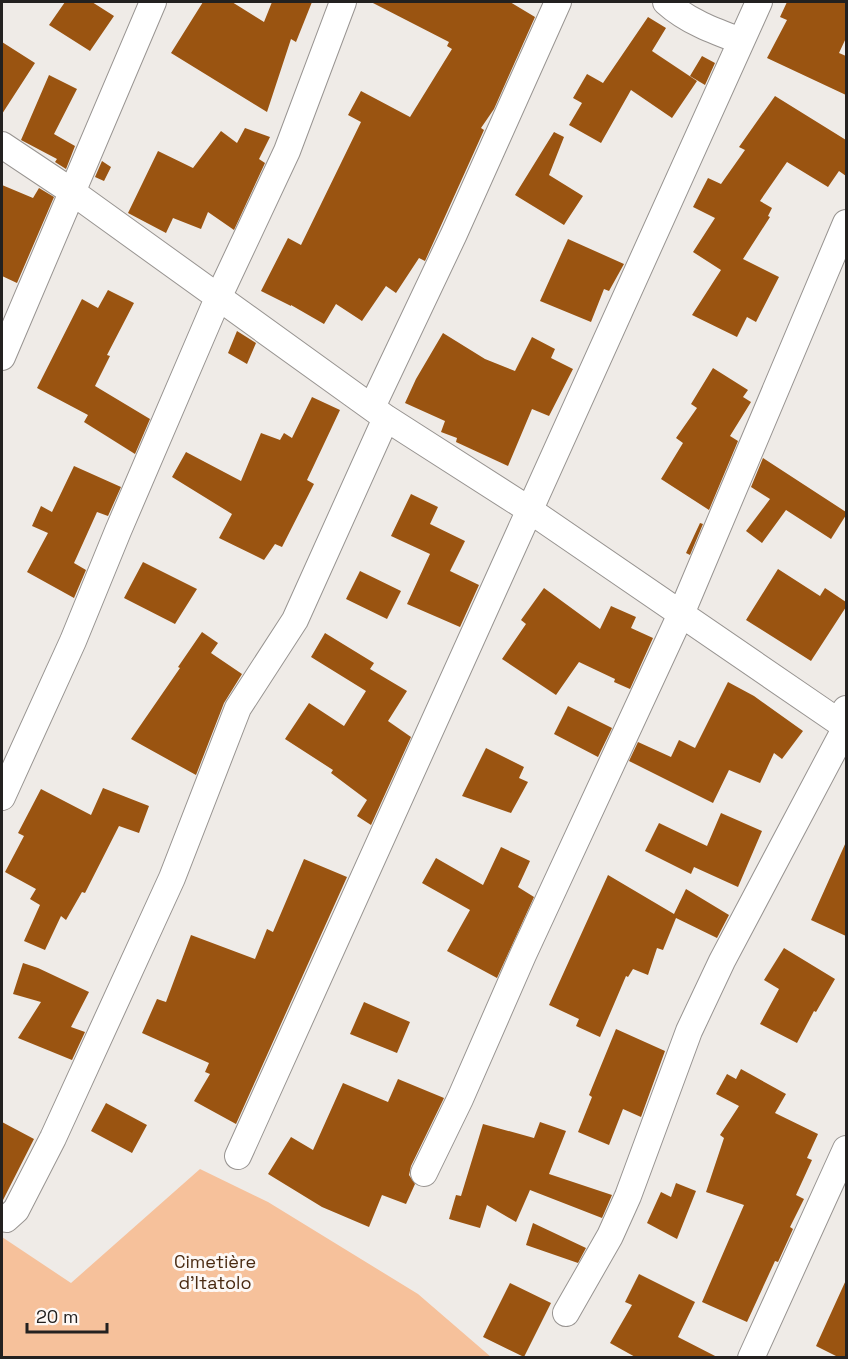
<svg xmlns="http://www.w3.org/2000/svg" width="848" height="1359" viewBox="0 0 848 1359" font-family="'Space Grotesk',sans-serif">
  <style>
    .green { fill: #f6c19b }
    .building { fill: #9a5411 }
    .lines { fill: none; stroke-linecap: round; stroke-linejoin: round }
    .minor-casing { stroke: #989491; stroke-width: 28 }
    .minor { stroke: #fff; stroke-width: 26 }
    .labels { text-anchor: middle; dominant-baseline: central; stroke-width: 6; stroke-linejoin: round; paint-order: stroke }
    .park-label { font-size: 18px; fill: #4a2b12; stroke: #fdf8f5 }
  </style>
  <rect width="100%" height="100%" fill="#efebe7"/>
  <path class="green" d="M200,1169L268,1202L418,1294L491,1357H2V1237L71,1283Z"/>
  <path class="building" d="M65,2H92L114,16L90,51L49,25Z
    M203,2H232L264,22L272,2H312L296,42L291,39L267,112L171,53Z
    M371,2H510L535,17L494,109L481,128L484,130L425,261L419,258L396,293L386,286L362,321L336,304L324,324L291,305V306L261,291L288,238L301,245L361,122L348,115L361,91L410,117L452,49L447,46L449,42Z
    M787,2H846V38L839,53L846,56V95L767,58L787,20L780,17Z
    M648,17L666,28L652,51L697,81L672,118L631,90L601,143L569,125L582,103L573,98L587,74L603,83Z
    M2,42L35,63L2,114Z
    M702,56L715,63L705,85L690,76Z
    M49,75L77,89L54,134L75,146L66,169L55,162L57,159L21,140Z
    M775,96L846,140V176L839,171L828,187L787,162L760,201L772,208L768,216L770,217L743,259L779,277L756,322L747,317L737,337L692,315L721,270L693,252L715,218L693,207L708,178L721,184L745,150L739,147Z
    M245,128L270,137L259,159L265,163L234,230L208,212L201,229L173,218L166,233L128,213L158,151L193,168L221,131L237,143Z
    M554,132L564,137L549,175L583,196L564,225L515,195Z
    M102,161L111,167L104,181L95,177Z
    M2,185L33,198L39,188L54,197L17,283L2,276Z
    M568,239L624,264L609,291L604,289L591,322L540,301Z
    M108,290L134,303L107,355L110,356L95,386L150,419L135,454L84,422L88,415L37,388L82,299L98,308Z
    M237,331L256,343L247,364L228,353Z
    M443,333L485,359L515,371L532,337L555,349L551,358L573,369L549,416L532,409L508,466L456,442L457,438L441,432L445,421L405,403L416,379Z
    M713,368L748,390L743,397L751,402L730,436L738,441L709,510L661,479L683,443L676,438L697,408L691,404Z
    M312,397L340,410L307,480L314,484L282,547L275,544L264,560L219,538L232,514L172,477L186,452L241,481L261,433L280,440L284,433L292,438Z
    M763,458L846,512V515L831,539L786,510L762,543L746,531L770,499L751,487Z
    M74,466L121,487L108,516L97,512L74,563L86,570L74,598L27,572L48,533L32,526L41,506L52,512Z
    M411,494L438,507L430,524L465,541L450,571L479,585L460,627L407,604L430,554L391,536Z
    M700,523L703,524L690,555L686,553Z
    M143,562L197,589L175,624L124,598Z
    M778,569L820,596L825,588L846,602V607L811,661L746,620Z
    M360,571L401,591L387,619L346,599Z
    M544,588L600,629L611,606L636,617L631,628L653,638L630,689L614,682L615,679L579,662L556,695L502,659L526,624L521,620Z
    M202,632L218,643L211,653L242,674L224,703L196,775L131,739L180,668L178,667Z
    M325,633L374,663L370,669L407,691L388,721L411,737L371,825L357,816L367,800L331,773L333,770L285,739L309,703L344,726L366,691L311,657Z
    M728,682L754,696L803,731L782,759L774,753L760,783L729,770L713,803L629,761L638,742L671,757L679,740L695,748Z
    M568,706L612,728L598,757L554,734Z
    M486,748L524,767L519,778L528,782L511,813L462,796Z
    M103,788L149,806L139,833L119,826L85,893L82,892L66,920L61,916L45,950L24,941L40,905L30,899L36,889L5,872L24,836L18,833L41,789L91,815Z
    M721,813L762,831L738,887L694,867L691,874L645,851L659,823L707,846Z
    M846,842V936L811,920Z
    M501,847L530,861L518,887L534,897L497,978L447,951L470,910L422,883L436,858L483,885Z
    M304,859L347,877L236,1124L194,1101L210,1074L205,1072L209,1063L142,1033L157,999L166,1002L191,935L255,959L267,929L273,932Z
    M608,875L674,914L686,889L729,915L717,938L676,918L663,950L657,948L648,975L633,969L628,977L626,976L600,1037L576,1026L579,1019L549,1005Z
    M784,948L835,979L816,1012L814,1011L797,1043L760,1024L779,989L764,980Z
    M23,963L38,968L89,992L71,1027L85,1032L72,1060L18,1038L41,1002L13,994Z
    M364,1002L410,1022L397,1053L350,1034Z
    M616,1029L665,1051L641,1117L623,1109L609,1145L578,1132L592,1097L589,1095Z
    M741,1069L786,1094L775,1113L818,1134L807,1158L812,1160L796,1195L804,1199L790,1227L793,1229L778,1262L775,1261L747,1322L702,1302L744,1205L706,1192L724,1138L720,1135L739,1106L716,1094L727,1074L736,1079Z
    M398,1079L444,1098L411,1166L409,1175L415,1184L406,1204L382,1195L369,1227L322,1207L268,1174L291,1137L313,1150L343,1083L388,1102Z
    M106,1103L147,1125L132,1153L91,1131Z
    M2,1122L34,1139L2,1202Z
    M540,1122L566,1131L549,1174L612,1195L602,1218L530,1190L516,1222L487,1205L480,1228L449,1219L456,1195L461,1196L483,1124L534,1138Z
    M676,1183L696,1191L677,1239L647,1223L661,1192L671,1197Z
    M533,1223L586,1248L578,1263L526,1245Z
    M639,1274L695,1302L678,1337L719,1358H637L610,1343L632,1305L625,1302Z
    M846,1280V1358H840L816,1346Z
    M510,1283L551,1303L524,1357L483,1337Z"/>
  <g class="lines">
    <defs>
      <path id="minor" d="M666,2C687,21 714,31 741,41
        M2,145L71,191L386,418L528,509L846,727
        M2,357L153,2
        M372,407L454,234L558,2
        M2,797L73,641L118,531L218,298L287,151L343,2
        M238,1156L759,2
        M424,1173L460,1099L523,955L681,614L846,223
        M2,1218L6,1219L16,1210L53,1138L172,878L238,708L295,620L386,418
        M566,1313L610,1236L628,1196L689,1031L722,961L846,727V709
        M751,1358L846,1149"/>
    </defs>
    <use href="#minor" class="minor-casing"/>
    <use href="#minor" class="minor"/>
  </g>
  <g class="labels">
    <g class="park-label">
      <text x="215" y="1261">Cimetière<tspan x="215" dy="21">d'Itatolo</tspan></text>
    </g>
  </g>
  <rect width="848" height="1359" fill="none" stroke="#232120" stroke-width="6"/>
  <path d="M27 1323v9h80v-9" fill="none" stroke="#232120" stroke-width="3"/>
  <text x="36" y="1323" font-size="18" fill="#232120" stroke="#fdf8f5" stroke-width="4.5" paint-order="stroke">20 m</text>
</svg>
